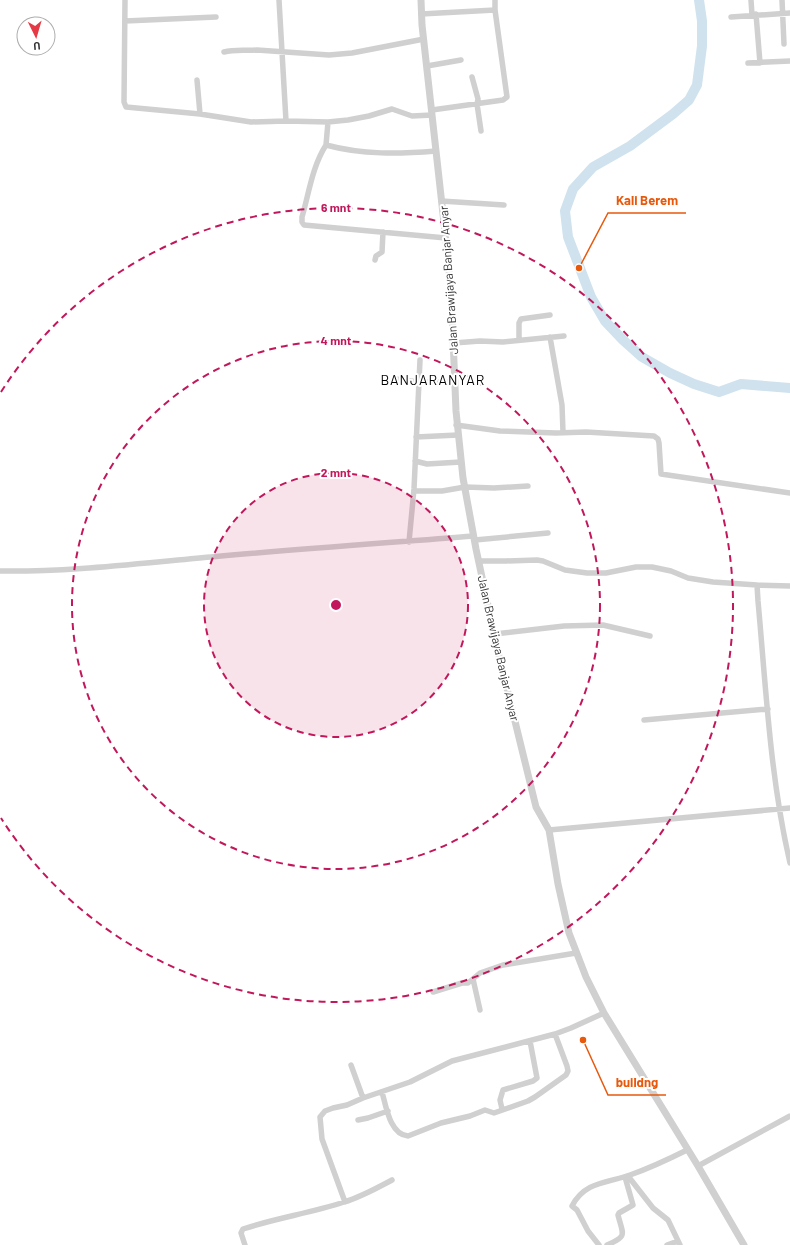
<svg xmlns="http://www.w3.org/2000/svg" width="790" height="1245" viewBox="0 0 790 1245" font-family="Barlow,sans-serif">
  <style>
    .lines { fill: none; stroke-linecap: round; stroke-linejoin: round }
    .river { stroke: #cfe2ee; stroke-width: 10 }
    .minor { stroke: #d0d0d0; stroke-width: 5.5 }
    .tertiary { stroke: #d0d0d0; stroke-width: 7 }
    .ring { fill: none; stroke: #c2185b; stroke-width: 2; stroke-dasharray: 7 5 }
    .labels { text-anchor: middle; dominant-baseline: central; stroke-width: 4; stroke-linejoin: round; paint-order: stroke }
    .street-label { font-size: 12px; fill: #333; stroke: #fff }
    .quarter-label { font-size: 14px; letter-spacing: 1px; fill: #000; stroke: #fff }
    .centre { fill: #c2185b; stroke: #fff; stroke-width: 2 }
    .ring-label { font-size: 12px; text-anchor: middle; font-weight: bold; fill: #c2185b; stroke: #fff; stroke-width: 4; stroke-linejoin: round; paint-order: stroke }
    .leader { fill: none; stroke: #e8590c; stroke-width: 1.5 }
    .callout-dot { fill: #e8590c; stroke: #fff; stroke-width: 1.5 }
    .callout-label { font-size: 13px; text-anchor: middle; font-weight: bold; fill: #e8590c; stroke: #fff; stroke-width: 4; stroke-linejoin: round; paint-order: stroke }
  </style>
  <rect width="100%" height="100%" fill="#fff"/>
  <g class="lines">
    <path class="river" d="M699,0L702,21V46L697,85L689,100L673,114L630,146L593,167L573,189L565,211L568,237L591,297L605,321L623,340L642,357L670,373L694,384L719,392L741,384L790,388"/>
    <path class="minor" d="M125,0L124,102L126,107L200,114L251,122L286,121L328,122L326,145C363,155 399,154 436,151
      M279,0L286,121
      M751,0L752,15
      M782,0L784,44
      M421,14L495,10V0
      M756,14L760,63
      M731,17L790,13
      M125,21L216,17
      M224,52C235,49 246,51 257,50L329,55L352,53L424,39
      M748,63L790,61
      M427,66L461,60
      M472,77L478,99L477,104L481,131
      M197,80L200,114
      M432,110L503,100L507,97L495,10
      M328,122L348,120L369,116L392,109L412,116L432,115
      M326,145C312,167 309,193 302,217V222L304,225L446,238
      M441,201L504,205
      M375,260L376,256L382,252L383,232
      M550,337L562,405L563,432
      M519,340V323L521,319L550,315
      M454,343L480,341L503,342L564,336
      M396,379L419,382H454
      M456,425L500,431L556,433L586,432L654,436L658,439L659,443L661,474L790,493
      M416,437L458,435
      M415,461L427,464L461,462
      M414,491H442L465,487L494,488L528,486
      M475,540L548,533
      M409,542L414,489L420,360
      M479,561H506L537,560L543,561L565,570L587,573H606L636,567H652L671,571L688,578L713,582L757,585L758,601C766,688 770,777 790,863
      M0,571C71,572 141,563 211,557C299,549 386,543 474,536
      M757,585L790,586
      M495,634L564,626L603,625L650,636
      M644,720L768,709
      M549,830L790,808
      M473,979L480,1010
      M433,992L462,983H468L480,973L503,965L576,953
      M351,1065L363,1098
      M382,1092C386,1106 390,1135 408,1136L441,1123L470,1116L485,1110L494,1113L528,1101L535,1097L566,1075L568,1071L567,1066L555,1034
      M502,1109L500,1100L503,1090L533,1081L537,1078L530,1041
      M358,1120L368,1118L388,1111
      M698,1166L790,1116
      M628,1176L653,1208L668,1220L680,1245
      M345,1202L322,1139L320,1117L325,1111L333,1108L347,1105L363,1098L410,1082L452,1061L555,1034L571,1028L604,1013
      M245,1245L241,1233L243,1229C276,1218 311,1213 344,1202C361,1197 377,1188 392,1180
      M599,1245L588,1231L577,1210L572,1206C585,1181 608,1183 630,1175C650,1168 669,1159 687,1150
      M607,1245C628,1236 623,1235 618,1215L619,1213L633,1205L625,1177
      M667,1245L678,1241"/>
    <path class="tertiary" d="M421,0L422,25L449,268L452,314L456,411L463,478L476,549L498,652L536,807L549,830L558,884L569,933L586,977L604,1013L698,1166L744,1245"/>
  </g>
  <circle cx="336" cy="605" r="132" fill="#c2185b" fill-opacity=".12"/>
  <g class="ring">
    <circle cx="336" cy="605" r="132"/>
    <circle cx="336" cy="605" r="264"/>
    <path d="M1 392A397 397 0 1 1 1 818"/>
  </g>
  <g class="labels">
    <g class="street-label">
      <text transform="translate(448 280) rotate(-94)">Jalan Brawijaya Banjar Anyar</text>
      <text transform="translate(499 648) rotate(77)">Jalan Brawijaya Banjar Anyar</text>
    </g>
    <g class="quarter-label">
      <text x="433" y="379">BANJARANYAR</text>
    </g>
  </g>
  <circle cx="336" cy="605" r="6" class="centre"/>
  <g class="ring-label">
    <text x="336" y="212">6 mnt</text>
    <text x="336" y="345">4 mnt</text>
    <text x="336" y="477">2 mnt</text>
  </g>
  <path class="leader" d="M579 268L608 213H686M583 1040L608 1095H666"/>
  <g class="callout-dot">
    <circle cx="579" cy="268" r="4"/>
    <circle cx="583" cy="1040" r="4"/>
  </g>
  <g class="callout-label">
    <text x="647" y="205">Kali Berem</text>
    <text x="637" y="1087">buildng</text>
  </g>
  <g transform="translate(36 36) rotate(175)"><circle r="19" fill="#ffffff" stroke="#adadad"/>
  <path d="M0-3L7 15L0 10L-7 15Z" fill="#e63946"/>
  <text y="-6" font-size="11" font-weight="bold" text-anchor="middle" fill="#333333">U</text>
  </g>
</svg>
